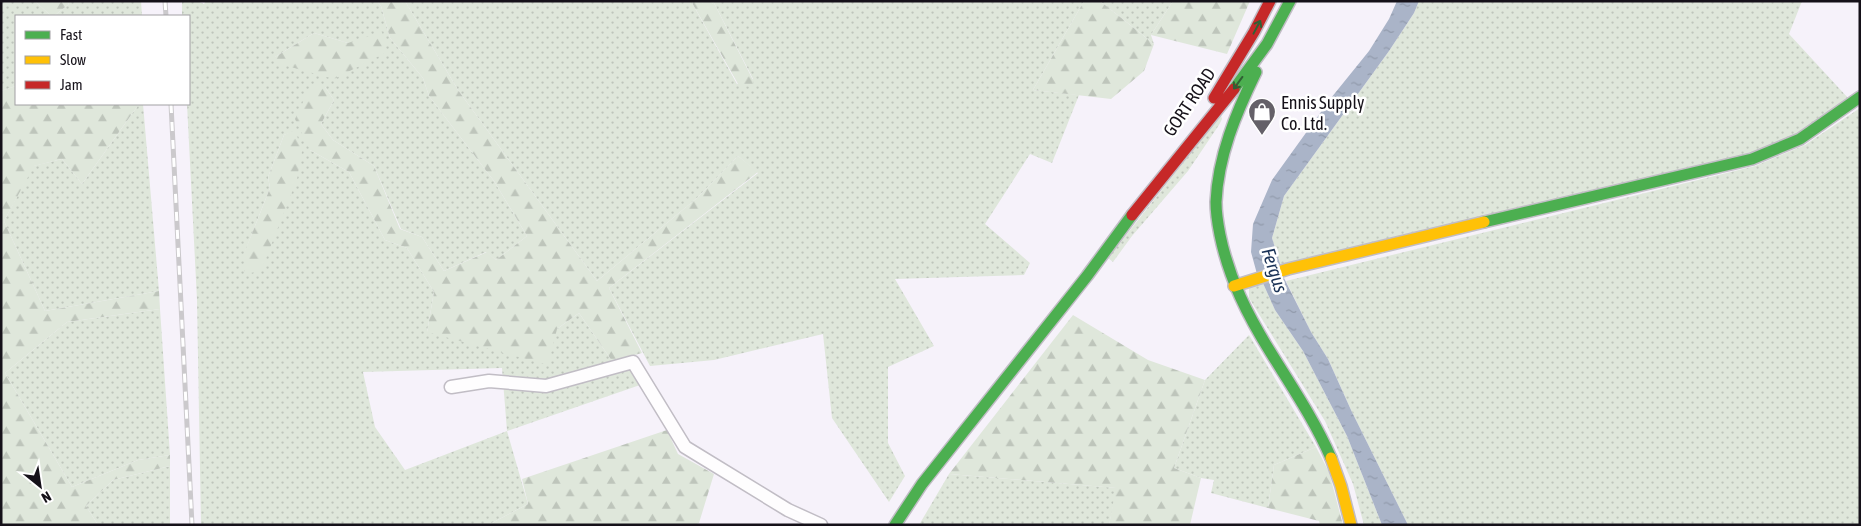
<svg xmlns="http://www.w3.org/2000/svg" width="1861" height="526" viewBox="0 0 1861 526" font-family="'Asap Condensed',sans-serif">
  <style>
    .grass { fill: url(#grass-dots); fill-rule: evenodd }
    .forest { fill: url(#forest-firs) }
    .water { fill: url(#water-ripples) }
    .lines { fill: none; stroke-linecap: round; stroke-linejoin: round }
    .street-casing { stroke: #c1bdc5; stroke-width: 15 }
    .fast-casing { stroke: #c1bdc5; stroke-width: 14 }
    .slow-casing { stroke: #c1bdc5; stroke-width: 14 }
    .jam-casing { stroke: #c1bdc5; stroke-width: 14 }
    .street { stroke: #fefdfe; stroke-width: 12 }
    .fast { stroke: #4caf50; stroke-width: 11 }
    .slow { stroke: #ffc107; stroke-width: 11 }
    .jam { stroke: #c62828; stroke-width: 11 }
    .rail-casing { stroke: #cbc9cc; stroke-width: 5 }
    .rail { stroke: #fff; stroke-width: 3; stroke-dasharray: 9; stroke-linecap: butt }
    .oneway { stroke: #306034 }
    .labels { text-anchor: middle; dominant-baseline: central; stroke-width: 5; stroke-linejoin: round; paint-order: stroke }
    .street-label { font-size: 18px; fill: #151119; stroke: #fff }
    .poi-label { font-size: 18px; fill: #151119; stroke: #fff; text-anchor: start }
    .water-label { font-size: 19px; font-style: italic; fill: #1a3256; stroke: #fff }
  </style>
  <defs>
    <pattern id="grass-dots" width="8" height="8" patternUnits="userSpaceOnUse" patternTransform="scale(1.25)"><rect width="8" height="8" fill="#dfe7db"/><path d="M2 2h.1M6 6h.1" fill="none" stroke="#bec5bb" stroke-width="1.8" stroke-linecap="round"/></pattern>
    <pattern id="forest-firs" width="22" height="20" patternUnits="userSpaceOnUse" patternTransform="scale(1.25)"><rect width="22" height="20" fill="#dfe7db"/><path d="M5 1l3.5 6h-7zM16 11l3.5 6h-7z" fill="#bec5bb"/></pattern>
    <pattern id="water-ripples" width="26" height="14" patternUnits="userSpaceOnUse" patternTransform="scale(1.25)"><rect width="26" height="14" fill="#aab4c8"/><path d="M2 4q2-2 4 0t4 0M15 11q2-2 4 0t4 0" fill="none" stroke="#919aab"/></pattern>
  </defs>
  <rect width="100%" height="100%" fill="#f6f2fa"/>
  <path class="grass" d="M1,1H35L51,16H16V86L1,91Z
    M67,1H141L142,16H54L69,4Z
    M182,1H197L204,4L206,1H377L381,6L390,38L423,78L429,96L494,181L527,236L496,260L486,252L444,271L422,237L401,229L374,166L333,140L321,124L334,100L325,87L310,150L349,172L385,240L407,248L434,292L427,332L557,329L579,313L612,361L630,369L640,385L507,431L528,504L488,525H201L197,300L187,104H189V16H182ZM314,33L348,43L275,57ZM295,131L244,254L270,188L268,177L284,135ZM502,368L507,431L405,470L375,427L363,372Z
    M405,1H691L737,84L753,79L713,1H1084L1033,90L1079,95L1052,163L1030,154L985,224L1030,263L1024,275L895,279L934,346L888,367V443L905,476L889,502L832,418L823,334L714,360L650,366L609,288L758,173L738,156L697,198L597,281L458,90Z
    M1100,1H1173L1151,35L1154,44Z
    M1419,1H1802L1789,34L1849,99L1798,134L1749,154L1281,267L1272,238L1284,196L1389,51L1414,13Z
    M139,104H143L159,291L45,311L4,221L33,166L62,159L82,184Z
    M1860,108V525H1408L1351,410L1328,359L1311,332L1286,281L1755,166L1805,145Z
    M1221,115L1222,119L1219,125L1188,171L1132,236L1113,262L1108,258Z
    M1262,281L1275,310L1303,351L1347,436L1382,525H1364L1353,484L1325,421L1249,298V287Z
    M160,309L170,455L138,460L72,487L5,373L67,322Z
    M1249,335L1316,447L1274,465L1268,508L1211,493L1214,480L1201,478L1174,468L1205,380Z
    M170,466V525H98L86,506L113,480Z
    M949,474L1117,488L1109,525H919Z"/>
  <path class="forest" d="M35,1H67L69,4L54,16H51Z
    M377,1H405L458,90L597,281L697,198L738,156L758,172L609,288L642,353L612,361L579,313L557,329L548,365L427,332L434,292L407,248L385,240L349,172L310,150L295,119L311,85L325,87L334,100L321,124L333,140L374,166L400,229L422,237L444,271L487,252L496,260L527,236L494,181L429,96L423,78L390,38L381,6Z
    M691,1H713L753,80L755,88L738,84Z
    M1084,1H1100L1154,44L1144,71L1111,99L1033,90Z
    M1173,1H1250L1227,54L1151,35Z
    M382,32L387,52L334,79L280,64L275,57L314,33L348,43Z
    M16,86V104H139L82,184L62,159L34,166L4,221L45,311L159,291L160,309L67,322L5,373L72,487L138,460L170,455V466L113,480L86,506L98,525H1V91Z
    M295,130L302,151L297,179L261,271L244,274V254L270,188L268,177L284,135Z
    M1073,315L1148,360L1205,380L1174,468L1201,478L1190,525H1109L1116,488L949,474Z
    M667,430L678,454L714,474L699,523L694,525H488L528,504L522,479Z
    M1316,447L1329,472L1343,525H1320L1319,521L1268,508L1274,465Z"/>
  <path class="water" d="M1397,1H1419L1414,13L1389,51L1284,196L1272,238L1281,267L1257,274L1251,252L1253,224L1272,180L1331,98L1369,51L1389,19Z
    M1282,274L1311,332L1328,359L1351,410L1408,525H1382L1347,436L1303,351L1275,310L1262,281Z"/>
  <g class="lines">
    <defs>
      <path id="street" d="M451,387L489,381L546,386L633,362L685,447L788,510L821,525"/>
      <path id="fast" d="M1256,72C1236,113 1218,156 1216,202C1216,213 1218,225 1220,235C1229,279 1248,316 1271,353C1292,387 1315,421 1331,458
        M1234,89L1267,44L1290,1
        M1484,222L1752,159L1800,139L1860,97
        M895,525L922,484L1087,276L1132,215"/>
      <path id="slow" d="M1234,286L1288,269L1484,222
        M1331,458L1341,486L1351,525"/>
      <path id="jam" d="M1214,98L1254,32L1270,1
        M1132,215L1234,89"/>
    </defs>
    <use href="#street" class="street-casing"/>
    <use href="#fast" class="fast-casing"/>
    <use href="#slow" class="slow-casing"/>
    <use href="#jam" class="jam-casing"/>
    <use href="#street" class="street"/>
    <use href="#fast" class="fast"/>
    <use href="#slow" class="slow"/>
    <use href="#jam" class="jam"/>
    <defs>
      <path id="rail" d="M165,1L166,16
        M171,104L192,525"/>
    </defs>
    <use href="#rail" class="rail-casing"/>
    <use href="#rail" class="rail"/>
  </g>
  <defs><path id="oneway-shaft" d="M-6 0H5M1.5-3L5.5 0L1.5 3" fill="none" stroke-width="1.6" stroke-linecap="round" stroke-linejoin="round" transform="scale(1.25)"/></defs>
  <g class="oneway">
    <use href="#oneway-shaft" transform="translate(1257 27) rotate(-62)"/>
    <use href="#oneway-shaft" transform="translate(1238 83) rotate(126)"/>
  </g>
  <defs>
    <symbol id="shop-pin" viewBox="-11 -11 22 30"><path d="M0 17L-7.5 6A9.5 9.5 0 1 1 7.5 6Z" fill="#646068" stroke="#fff"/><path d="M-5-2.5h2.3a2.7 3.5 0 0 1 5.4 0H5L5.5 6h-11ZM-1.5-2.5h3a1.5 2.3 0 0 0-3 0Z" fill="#fff"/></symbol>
  </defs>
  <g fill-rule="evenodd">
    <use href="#shop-pin" x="1246" y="96" width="32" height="43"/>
  </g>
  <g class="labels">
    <g class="street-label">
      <text transform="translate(1189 102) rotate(-56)">GORT ROAD</text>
    </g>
    <g class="poi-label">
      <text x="1281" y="102">Ennis Supply<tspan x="1281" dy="21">Co. Ltd.</tspan></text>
    </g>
    <g class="water-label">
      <text transform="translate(1275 270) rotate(72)">Fergus</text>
    </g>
  </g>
  <rect width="1861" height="526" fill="none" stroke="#151119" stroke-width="5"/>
  <rect x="15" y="15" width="175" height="90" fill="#ffffff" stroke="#a1a0a3"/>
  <rect x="25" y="31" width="25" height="8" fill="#4caf50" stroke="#a1a0a3"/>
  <text x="60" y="40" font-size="15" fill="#151119">Fast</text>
  <rect x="25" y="56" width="25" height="8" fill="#ffc107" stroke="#a1a0a3"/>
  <text x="60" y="65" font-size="15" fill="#151119">Slow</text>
  <rect x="25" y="81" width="25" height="8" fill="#c62828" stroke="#a1a0a3"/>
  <text x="60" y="90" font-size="15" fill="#151119">Jam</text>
  <g transform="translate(40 486) rotate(150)" stroke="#ffffff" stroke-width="4" paint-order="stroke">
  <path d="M0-4L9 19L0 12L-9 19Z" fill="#151119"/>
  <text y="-8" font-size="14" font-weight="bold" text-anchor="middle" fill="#151119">N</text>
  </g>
</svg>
